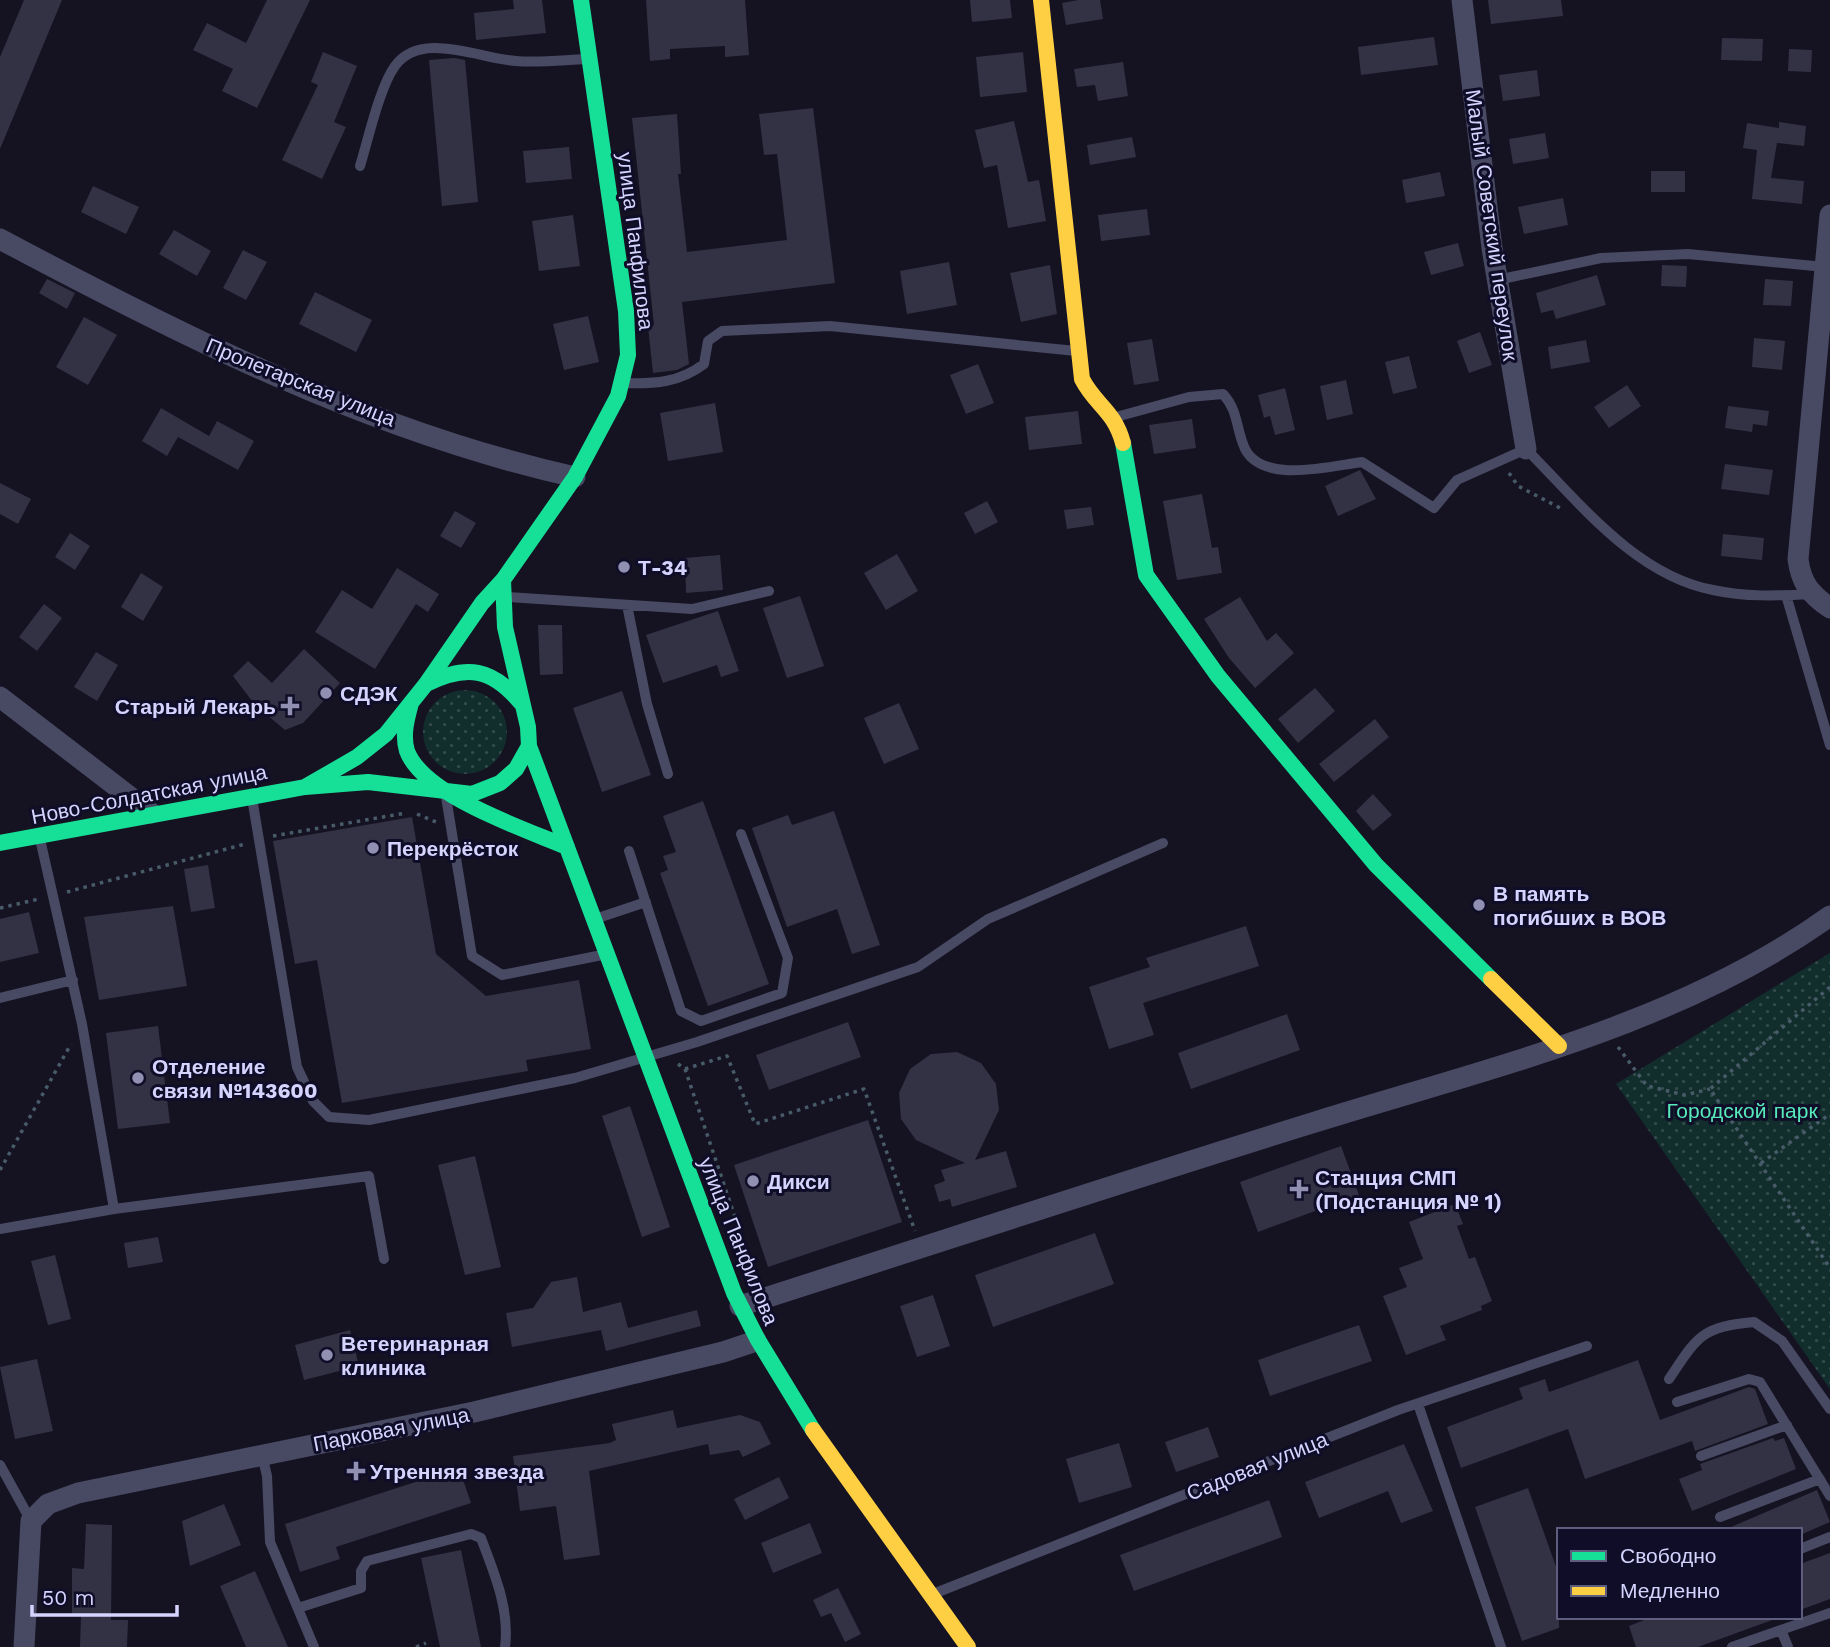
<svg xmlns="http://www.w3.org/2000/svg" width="1830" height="1647" viewBox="0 0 1830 1647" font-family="'Work Sans',sans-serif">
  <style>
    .grass { fill: url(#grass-dots) }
    .building { fill: #333144 }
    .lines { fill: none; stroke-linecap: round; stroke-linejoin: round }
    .path { stroke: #485b69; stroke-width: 3.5; stroke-dasharray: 3.5 5; stroke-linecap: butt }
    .lane { stroke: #484963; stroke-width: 10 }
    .street { stroke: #484963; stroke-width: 21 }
    .fast { stroke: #16e098; stroke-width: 16 }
    .slow { stroke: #ffcf43; stroke-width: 16 }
    .poi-dot { fill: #9290b2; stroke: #100d28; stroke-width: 2.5 }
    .labels { text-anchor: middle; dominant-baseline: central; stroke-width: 6; stroke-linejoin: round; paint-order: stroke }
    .street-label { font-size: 21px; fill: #d5d4ff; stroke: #100d28 }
    .poi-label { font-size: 21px; font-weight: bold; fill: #d5d4ff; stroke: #100d28; text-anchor: start }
    .park-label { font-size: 21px; fill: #56e9b9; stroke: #100d28 }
  </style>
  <defs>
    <pattern id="grass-dots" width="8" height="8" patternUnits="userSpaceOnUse" patternTransform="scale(1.75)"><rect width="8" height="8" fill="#112e2c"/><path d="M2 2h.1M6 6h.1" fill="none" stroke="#334b4c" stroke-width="1.8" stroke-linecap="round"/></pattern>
  </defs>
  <rect width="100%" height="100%" fill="#151322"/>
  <path class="grass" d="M423 732a42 42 0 1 1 84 0a42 42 0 1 1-84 0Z
    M1830,953V1389L1616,1084Z"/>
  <path class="building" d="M24,0H62L0,149V57Z
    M267,0H310L257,108L222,91L233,69L193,50L207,23L246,43Z
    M513,0H542L546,33L476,40L474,13L514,9Z
    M646,0H745L749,55L725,57V46L670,49V59L650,61Z
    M970,0H1010L1012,18L972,22Z
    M1078,0H1100L1103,19L1066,25L1062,3Z
    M1488,0H1561L1563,16L1491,24Z
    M1434,37L1438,65L1361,75L1358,47Z
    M1722,38L1763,39L1762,61L1721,60Z
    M1789,49L1812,50L1811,72L1788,71Z
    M323,52L357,66L334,122L346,127L322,179L282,160L318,85L311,82Z
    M1023,52L1027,92L980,97L976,57Z
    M454,58L465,60L478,202L442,206L429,60Z
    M1123,62L1128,96L1098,101L1095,85L1077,87L1074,69Z
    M1537,70L1540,96L1503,101L1499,75Z
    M813,108L835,283L682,302L689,364L677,370L653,373L648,326L654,325L632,118L677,114L681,174H678L687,252L787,240L777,154L764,155L759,114Z
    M1014,121L1028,182L1039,180L1046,221L1008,228L997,165L984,168L975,130Z
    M1779,122L1806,126L1804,146L1777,143L1771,178L1804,181L1802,204L1752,199L1757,150L1743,148L1747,123L1779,128Z
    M1545,133L1549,158L1513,164L1509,139Z
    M1132,137L1136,157L1090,165L1087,145Z
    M569,147L572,179L526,183L523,151Z
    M1651,171H1685V192H1651Z
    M1440,172L1445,196L1406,203L1402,180Z
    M93,186L139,207L126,234L81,212Z
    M1563,198L1568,225L1524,234L1518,207Z
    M1147,209L1150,235L1101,241L1098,215Z
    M573,215L580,266L539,271L532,221Z
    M174,230L211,251L197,276L159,254Z
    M1458,243L1464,266L1431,275L1424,252Z
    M243,250L267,262L246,300L223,288Z
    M949,262L957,305L907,314L900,271Z
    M1050,265L1057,314L1021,322L1010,273Z
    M1662,265L1687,266L1686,287L1661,286Z
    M1597,275L1606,305L1556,319L1553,310L1541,313L1536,293Z
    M47,279L75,293L67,309L39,293Z
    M1765,279L1793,281L1791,306L1763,305Z
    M315,292L372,320L356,352L299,324Z
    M588,316L599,362L564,370L553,324Z
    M84,317L117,335L88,385L56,367Z
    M1480,332L1492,365L1469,373L1457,341Z
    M1754,338L1785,341L1782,370L1752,367Z
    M1152,339L1159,381L1134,385L1127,343Z
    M1586,340L1590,362L1551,369L1548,347Z
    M1409,356L1417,388L1393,394L1385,362Z
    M978,364L994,403L966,414L950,375Z
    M1346,380L1353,414L1327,420L1320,386Z
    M1627,385L1641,406L1609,428L1594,407Z
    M1285,388L1295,430L1275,435L1270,416L1264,418L1258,395Z
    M715,403L723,452L668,461L660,413Z
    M1728,406L1769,411L1767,426L1753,424L1752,432L1725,428Z
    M161,408L209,436L217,421L254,441L238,470L178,437L167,456L142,441Z
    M1078,411L1082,444L1029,450L1025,417Z
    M1192,419L1196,448L1154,454L1149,425Z
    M1725,464L1773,470L1769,495L1721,489Z
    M1360,470L1376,499L1338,516L1325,486Z
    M0,483L31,499L18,524L0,514Z
    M1202,494L1212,548L1218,547L1222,573L1177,580L1163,501Z
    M987,501L998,522L975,534L964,513Z
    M1091,507L1094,525L1067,529L1064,510Z
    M455,511L476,523L461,548L440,536Z
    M70,533L90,546L75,570L55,557Z
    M1723,534L1764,538L1762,560L1721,556Z
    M897,554L918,591L886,610L864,573Z
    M720,555L723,590L686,593L685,558Z
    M397,568L439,594L428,612L416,604L375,669L315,632L342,590L372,609Z
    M141,573L163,587L143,621L121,607Z
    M800,596L824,666L787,678L763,608Z
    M1240,597L1267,641L1276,633L1294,653L1255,688L1229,658L1204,619Z
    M44,604L62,618L37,651L19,637Z
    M718,611L739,671L721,677L717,665L663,683L646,635Z
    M538,625H562L563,674L540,675Z
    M304,649L340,683L303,723L285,730L255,705L233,676L248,661L272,683Z
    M96,652L118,665L97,701L74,687Z
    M1315,688L1335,711L1298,743L1278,719Z
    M622,691L651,775L602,792L573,708Z
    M899,703L919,749L884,764L864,718Z
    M1375,719L1389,737L1334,782L1319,764Z
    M1373,794L1392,815L1373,831L1356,811Z
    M703,801L769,984L708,1006L660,873L668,870L663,856L676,852L663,816Z
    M834,811L880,945L852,954L837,909L787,927L752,828L788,815L792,825Z
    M412,817L436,954L486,996L579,980L591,1049L526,1060L528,1071L342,1103L317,960L295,964L273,841Z
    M208,865L215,908L191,912L184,869Z
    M173,906L187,986L99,1000L84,917Z
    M29,912L39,953L0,962V919Z
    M1246,926L1259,966L1143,1003L1154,1035L1109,1049L1089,987L1150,967L1146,958Z
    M1287,1014L1300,1050L1191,1089L1178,1053Z
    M848,1022L861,1057L769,1090L756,1055Z
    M158,1026L170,1123L118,1129L106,1033Z
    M957,1052L981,1063L996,1084L999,1110L975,1160L1006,1151L1017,1187L952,1207L950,1199L939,1202L934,1185L945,1181L941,1170L965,1163L916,1140L901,1119L899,1093L910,1069L931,1054Z
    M630,1106L670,1227L642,1237L602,1116Z
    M868,1120L902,1222L768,1267L734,1165Z
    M1341,1146L1359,1195L1258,1232L1240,1182Z
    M475,1156L501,1267L465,1275L438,1165Z
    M1455,1204L1463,1224L1457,1226L1469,1259L1475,1257L1492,1301L1481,1306L1482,1310L1440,1326L1446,1340L1406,1355L1383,1296L1407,1287L1399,1268L1423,1259L1409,1222Z
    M1095,1233L1114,1284L993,1327L975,1275Z
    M158,1237L163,1262L128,1268L124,1243Z
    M55,1255L71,1319L48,1325L31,1261Z
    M577,1277L583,1312L621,1302L628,1328L697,1310L701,1326L606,1351L601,1330L512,1347L506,1313L533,1308L551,1282Z
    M933,1295L950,1346L917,1357L900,1306Z
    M1359,1325L1372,1361L1270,1396L1258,1360Z
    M350,1330L359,1366L304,1380L295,1345Z
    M37,1359L53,1431L15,1439L0,1367Z
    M1638,1360L1660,1420L1749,1387L1755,1389L1768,1424L1695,1451L1692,1441L1585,1479L1568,1429L1461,1468L1447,1427L1523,1399L1519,1388L1545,1379L1549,1392Z
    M673,1410L677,1428L740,1415L760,1422L771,1444L743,1457L739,1450L710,1455L708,1444L589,1471L600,1555L564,1560L556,1506L520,1511L513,1456L610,1443L616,1440L612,1424Z
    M1208,1427L1219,1457L1176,1472L1165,1442Z
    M1773,1438L1775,1441L1784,1438L1796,1469L1692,1511L1679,1479L1702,1470L1700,1464Z
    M1119,1443L1132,1487L1079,1503L1066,1459Z
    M1404,1444L1433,1511L1401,1523L1388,1491L1319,1518L1305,1482Z
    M459,1468L471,1503L336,1547L340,1559L300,1572L285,1524Z
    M779,1477L789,1498L745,1520L734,1499Z
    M1528,1488L1559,1575V1628L1522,1641L1475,1507Z
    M1817,1490L1830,1522L1800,1535V1530H1724Z
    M1269,1500L1282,1537L1134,1591L1120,1555Z
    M224,1504L241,1545L190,1566L182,1521Z
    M810,1523L822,1553L773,1573L761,1543Z
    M86,1524L112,1525L111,1620H128L127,1647H80L81,1616H72V1568L84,1569Z
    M461,1550L481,1647H440L421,1558Z
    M1830,1553V1599L1800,1610V1564Z
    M255,1571L288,1647H246L220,1586Z
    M838,1588L861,1634L845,1642L831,1613L821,1617L813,1600Z
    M1652,1617H1774L1775,1619L1698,1647H1636L1629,1626Z"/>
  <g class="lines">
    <path class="path" d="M1509,473L1518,486L1562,509
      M417,814L436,822
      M273,836L406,813
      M67,892L245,844
      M0,908L39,899
      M1830,987L1710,1089L1830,1268
      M1618,1047L1647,1086L1685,1095L1710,1089
      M678,1064L685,1069L738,1226
      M685,1069L727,1056L755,1124L864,1089L915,1231
      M1761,1163L1830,1114
      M0,1170L71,1044
      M416,1647L426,1643"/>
    <path class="lane" d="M360,166C368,140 380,86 395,66C421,30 480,59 516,61C539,63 563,60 586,59
      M1497,280L1601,258L1688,254L1825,267
      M624,383C654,384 679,383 704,364L708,341L722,331L830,326L1076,351
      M1116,417L1189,397L1223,394C1237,409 1236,425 1243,444C1257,486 1330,466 1362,462L1434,508L1457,480L1526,449C1579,502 1635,575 1713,590C1745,597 1777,596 1810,594
      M1786,595L1830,745
      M507,597L692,609L769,591
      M627,605L647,704L668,774
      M446,797L472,956L502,975L602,955
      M252,798L297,1067L313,1101L329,1117L369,1120L575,1078L697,1042L918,967L988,919L1163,843
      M40,839L82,1024L114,1209
      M629,851L681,1011L701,1021L782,993L788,958L741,834
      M598,918L646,902
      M0,998L73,980
      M0,1229L114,1209L369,1176L384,1259
      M1669,1379C1698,1336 1701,1327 1754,1322L1782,1341L1830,1409
      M1677,1402L1749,1379L1760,1382L1830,1496
      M1418,1404L1501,1647
      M262,1455L267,1476L270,1542L314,1647
      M1701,1456L1787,1425
      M0,1465L31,1521
      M1720,1517L1820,1479
      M1800,1549L1830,1537
      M933,1594L1398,1410L1587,1346
      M298,1608L361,1588V1571L367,1561L471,1534L481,1538C494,1573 510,1609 505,1647
      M1781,1630L1788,1647
      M1732,1647L1830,1613"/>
    <path class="street" d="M1462,0L1492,248L1526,449
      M1830,215L1798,559C1801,583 1810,594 1830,608
      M0,239C182,336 372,432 575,477
      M0,697L151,813
      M740,1306C931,1245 1121,1182 1312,1123C1488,1068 1678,1025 1830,916
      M24,1647L31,1521L48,1504L78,1493L474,1412L723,1352L756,1341"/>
    <path class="fast" d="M1123,443L1146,575L1218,676L1376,865L1491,979
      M503,580L505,627L528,727L529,746L734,1293L758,1340L813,1430
      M426,684C467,664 492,668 521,703
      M411,703C407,718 402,735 407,751C424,796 525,829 567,847
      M305,787L357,757L386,734L426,684L482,603L503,580L575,477L618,396L628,355L626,311L581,0
      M0,843L305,787L368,782L472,794L500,783L516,769L529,746"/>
    <path class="slow" d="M1041,0L1082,379C1096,406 1114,410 1123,443
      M1491,979L1559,1046
      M813,1430L968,1647"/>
  </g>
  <g class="poi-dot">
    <circle cx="624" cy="567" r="7"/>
    <circle cx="326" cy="693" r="7"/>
    <path d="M286.5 695.5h7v7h7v7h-7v7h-7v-7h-7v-7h7z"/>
    <circle cx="373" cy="848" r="7"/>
    <circle cx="1479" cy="905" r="7"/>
    <circle cx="138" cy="1078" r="7"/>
    <circle cx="753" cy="1181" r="7"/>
    <path d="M1295.5 1178.5h7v7h7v7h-7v7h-7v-7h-7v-7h7z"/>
    <circle cx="327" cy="1355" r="7"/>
    <path d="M352.5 1460.5h7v7h7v7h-7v7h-7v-7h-7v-7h7z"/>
  </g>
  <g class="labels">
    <g class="street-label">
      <text transform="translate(1492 225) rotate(82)">Малый Советский переулок</text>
      <text transform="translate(636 241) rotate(83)">улица Панфилова</text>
      <text transform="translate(301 382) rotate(22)">Пролетарская улица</text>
      <text transform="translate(149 794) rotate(-11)">Ново-Солдатская улица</text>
      <text transform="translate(739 1241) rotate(68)">улица Панфилова</text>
      <text transform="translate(391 1429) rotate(-11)">Парковая улица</text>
      <text transform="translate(1257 1466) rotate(-22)">Садовая улица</text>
    </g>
    <g class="poi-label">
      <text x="638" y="567">Т-34</text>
      <text x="340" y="693">СДЭК</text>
      <text x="276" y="706" text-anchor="end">Старый Лекарь</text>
      <text x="387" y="848">Перекрёсток</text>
      <text x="1493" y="893">В память<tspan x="1493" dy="24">погибших в ВОВ</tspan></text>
      <text x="152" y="1066">Отделение<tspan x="152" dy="24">связи №143600</tspan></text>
      <text x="1315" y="1177">Станция СМП<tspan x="1315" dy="24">(Подстанция № 1)</tspan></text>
      <text x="767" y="1181">Дикси</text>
      <text x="341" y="1343">Ветеринарная<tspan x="341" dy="24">клиника</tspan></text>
      <text x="370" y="1471">Утренняя звезда</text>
    </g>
    <g class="park-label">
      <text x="1742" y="1110">Городской парк</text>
    </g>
  </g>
  <rect x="1557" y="1528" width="245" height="91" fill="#100d28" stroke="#5f5d7e" stroke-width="2"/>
  <rect x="1571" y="1551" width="35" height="10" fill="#16e098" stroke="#5f5d7e" stroke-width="2"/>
  <text x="1620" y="1563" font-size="21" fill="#d5d4ff">Свободно</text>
  <rect x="1571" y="1586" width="35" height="10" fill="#ffcf43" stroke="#5f5d7e" stroke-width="2"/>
  <text x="1620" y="1598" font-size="21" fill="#d5d4ff">Медленно</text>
  <path d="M32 1605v10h145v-10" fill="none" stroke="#d5d4ff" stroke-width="3.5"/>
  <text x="42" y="1605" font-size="21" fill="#d5d4ff" stroke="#100d28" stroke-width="5" paint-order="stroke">50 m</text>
</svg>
